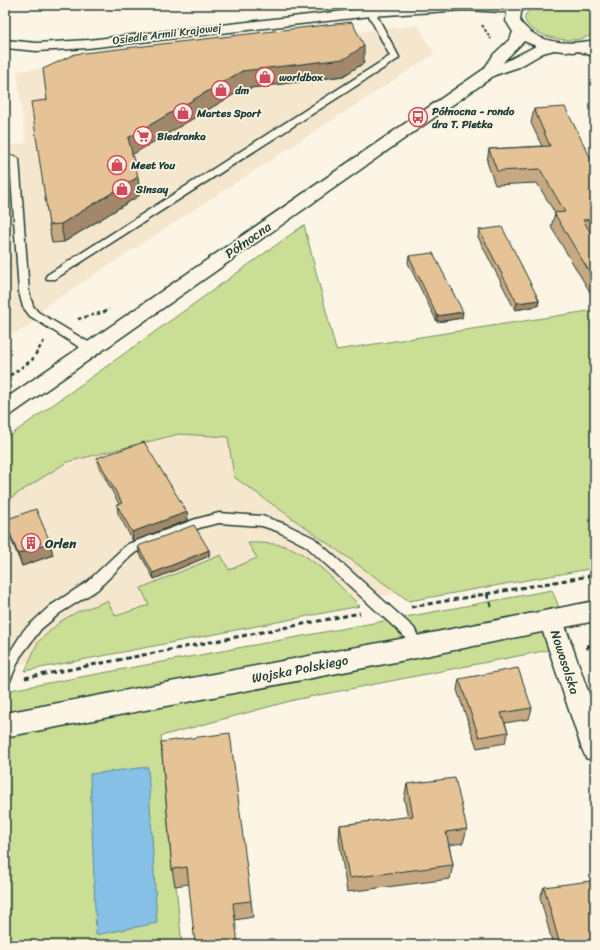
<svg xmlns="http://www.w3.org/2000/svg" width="600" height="950" viewBox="0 0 600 950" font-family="Sriracha,sans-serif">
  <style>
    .built { fill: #f5e6ce }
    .green { fill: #cadf95; stroke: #748e64 }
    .water { fill: #87c0e6; stroke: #5d8c9f }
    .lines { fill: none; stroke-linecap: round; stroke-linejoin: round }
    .service-casing { stroke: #1f3d34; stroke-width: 3 }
    .minor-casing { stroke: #1f3d34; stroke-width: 3 }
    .tertiary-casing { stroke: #1f3d34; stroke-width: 3 }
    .path-far2 { stroke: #1f3d34; stroke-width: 2; stroke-dasharray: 3 2; stroke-linecap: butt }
    .path-far1 { stroke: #1f3d34; stroke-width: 2.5; stroke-dasharray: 3.5 3; stroke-linecap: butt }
    .path { stroke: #1f3d34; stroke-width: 3; stroke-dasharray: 5 3.5; stroke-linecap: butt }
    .service { fill: #fcf5e5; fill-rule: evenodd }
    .minor { fill: #fcf5e5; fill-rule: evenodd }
    .tertiary { fill: #fcf5e5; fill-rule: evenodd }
    .wall { fill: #c6a882; stroke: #1f3d34 }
    .shaded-wall { fill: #a1886a; stroke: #1f3d34 }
    .building { fill: #e6c397; stroke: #1f3d34 }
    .labels { text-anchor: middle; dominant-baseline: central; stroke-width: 3.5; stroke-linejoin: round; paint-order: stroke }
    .far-street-label { font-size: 11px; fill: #1f3d34; stroke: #fcf5e5 }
    .far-poi-label { font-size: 11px; font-weight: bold; fill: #1f3d34; stroke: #fcf5e5; text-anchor: start }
    .street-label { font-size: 13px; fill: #1f3d34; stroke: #fcf5e5 }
    .poi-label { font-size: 13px; font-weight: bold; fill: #1f3d34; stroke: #fcf5e5; text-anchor: start }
  </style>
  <rect width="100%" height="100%" fill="#fcf5e5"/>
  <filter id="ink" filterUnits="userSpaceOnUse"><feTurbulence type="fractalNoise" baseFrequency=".025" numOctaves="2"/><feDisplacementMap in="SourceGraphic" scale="8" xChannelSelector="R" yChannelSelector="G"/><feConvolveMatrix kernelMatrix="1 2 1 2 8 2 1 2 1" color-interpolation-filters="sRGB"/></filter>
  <g filter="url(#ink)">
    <path class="built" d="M418,25L434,54L46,306L28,327L5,338V146L26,143L17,71Z
      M219,401L420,589L5,667V466Z"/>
    <path class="green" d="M541,5C561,5 578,3 595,14V33C563,55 493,19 541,5Z
      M304,225L336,350L595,310V568L409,601L234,477L228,437L179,434L67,462L12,497L5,512V439Z
      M248,543C262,543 278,543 291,548C318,560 339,586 360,606L25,671L38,642L61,621L77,612L107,601L116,616L149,605L141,588L221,555L229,570L257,558Z
      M552,590L574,645L294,700L161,736L182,945L5,944V691Z"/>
    <path class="water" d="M148,767L157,923L96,935L90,774Z"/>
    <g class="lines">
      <defs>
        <path id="service" d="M368,10H371L375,12L399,57L398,59L55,279H47L46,277L47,275L390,56L367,12Z
          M14,156L19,159L29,292L33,306L38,312L95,346L96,349L95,352H87L30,316L23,307L19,292L10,162L5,163V157Z
          M219,513L262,516L285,524L314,538L414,628L423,647L421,651L416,653L411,651L404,636L306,546L277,531L262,526L219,523L202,527L136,552L131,556L97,590L60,613L41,629L20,657L10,681L5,683V660L24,630L50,606L87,582L122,549L128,544L196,519Z"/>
        <path id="minor" d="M413,5H524L525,7L523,10L502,12L465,10L371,16L88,48L37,51L5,48V40L37,43L88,40L371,8Z
          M581,43L595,47V57L576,50L574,47L576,44Z
          M551,610L560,613L563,620L595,711V761L586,758L582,749L539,620L542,613Z"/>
        <path id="tertiary" d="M512,5H528L521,12L520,21C537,45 569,45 595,40V48L573,52L554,50L543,53L519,67L495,75L12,414L5,417V399L484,69L494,54L510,39L513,32L506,21L507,11ZM524,41L536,46L503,63L505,60Z
          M595,601V621L416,658L5,737V713L416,636Z"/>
      </defs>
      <use href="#service" class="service-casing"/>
      <use href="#minor" class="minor-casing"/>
      <use href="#tertiary" class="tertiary-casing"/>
      <path class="path-far2" d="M50,5H73
        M482,25L491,39"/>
      <path class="path-far1" d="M78,319L104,312L109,309
        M5,379L32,360L44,341"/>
      <path class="path" d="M487,594L492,609
        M411,607L595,575
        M587,649L594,634
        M25,678L360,613"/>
      <use href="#service" class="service"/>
      <use href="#minor" class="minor"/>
      <use href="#tertiary" class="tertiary"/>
    </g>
    <path class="wall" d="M364,63L343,76L243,89L132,154L140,195L64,242L52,243L49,225L47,100Z
      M534,109L595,167V232L590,233L595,240V297H593L551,227L555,213L537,183L495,185L487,162L489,149L542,146L531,123Z
      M479,230L539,300L538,306L515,310L478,237Z
      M409,256L462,318L437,322L408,263Z
      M97,458L187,512L188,520L133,541L118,513L117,505L119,504L99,467Z
      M5,521L53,555L22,566L8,532Z
      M138,546L209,550V556L154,579L139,552Z
      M459,679L532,708L529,719L505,723L508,732L505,743L477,748L457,690Z
      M161,742L251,901L253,917L235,920L189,884L175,886L172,869Z
      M407,784L467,829L463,843L449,845L453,865L450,879L347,892L339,839L340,825L408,817L404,799Z
      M544,887L595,945H553L540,897Z"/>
    <path class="shaded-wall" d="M364,46V63L343,76L243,89L130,156L128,138L242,71Z
      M138,177L140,195L64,242L61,224Z
      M595,289V297H593Z
      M539,300L538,306L515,310L517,303Z
      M463,312L462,318L437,322V316Z
      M187,512L188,520L133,541L132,532Z
      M50,542L53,555L22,566L18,554Z
      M209,550V556L154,579L153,573Z"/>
    <path class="building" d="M352,22L364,46L344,59L242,71L128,138L138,177L61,224L49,225L31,102L47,100L43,69L75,54Z
      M565,107L595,167V171H592L595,175V219L583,220L595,240V281L554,213L565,212L540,169L497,171L489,149L550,146L534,109Z
      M502,227L539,300L517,303L479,230Z
      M433,253L463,312L437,316L409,256Z
      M144,442L187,512L132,532L117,505L122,503L97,458Z
      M36,509L50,542L18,554L5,520Z
      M194,525L209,550L153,573L138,546Z
      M518,668L532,708L501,713L508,732L479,737L459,679Z
      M230,733L251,901L233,903L238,945H195L187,867L172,869L161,742Z
      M455,778L467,829L446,832L453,865L349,878L340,825L413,816L407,784Z
      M590,881L595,898V945H560L544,887Z"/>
  </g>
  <defs>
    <symbol id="shop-ring" viewBox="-11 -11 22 22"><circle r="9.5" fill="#fcf5e5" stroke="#d1495b" stroke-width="1.5"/><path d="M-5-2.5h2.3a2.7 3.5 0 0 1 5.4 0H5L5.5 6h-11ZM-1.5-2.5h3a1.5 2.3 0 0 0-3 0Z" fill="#d1495b"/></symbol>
    <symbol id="bus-ring" viewBox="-11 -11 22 22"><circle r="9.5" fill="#fcf5e5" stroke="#d1495b" stroke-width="1.5"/><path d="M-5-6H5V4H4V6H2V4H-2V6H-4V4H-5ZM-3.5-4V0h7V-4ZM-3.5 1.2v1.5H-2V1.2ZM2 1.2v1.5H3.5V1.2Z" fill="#d1495b"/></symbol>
    <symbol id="supermarket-ring" viewBox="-11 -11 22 22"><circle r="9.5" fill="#fcf5e5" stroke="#d1495b" stroke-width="1.5"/><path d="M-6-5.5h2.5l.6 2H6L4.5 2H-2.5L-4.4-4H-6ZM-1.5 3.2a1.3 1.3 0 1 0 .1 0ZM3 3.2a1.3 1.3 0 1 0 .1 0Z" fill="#d1495b"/></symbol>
    <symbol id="building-ring" viewBox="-11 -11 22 22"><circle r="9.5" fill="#fcf5e5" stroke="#d1495b" stroke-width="1.5"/><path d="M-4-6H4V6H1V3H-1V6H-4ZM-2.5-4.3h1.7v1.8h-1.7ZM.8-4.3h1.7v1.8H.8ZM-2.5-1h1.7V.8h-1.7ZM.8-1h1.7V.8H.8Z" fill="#d1495b"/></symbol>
  </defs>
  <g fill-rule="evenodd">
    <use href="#shop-ring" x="254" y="66" width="22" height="22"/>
    <use href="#shop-ring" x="210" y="79" width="22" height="22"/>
    <use href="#shop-ring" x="172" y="102" width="22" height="22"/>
    <use href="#bus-ring" x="407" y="106" width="22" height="22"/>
    <use href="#supermarket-ring" x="132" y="125" width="22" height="22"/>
    <use href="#shop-ring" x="106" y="154" width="22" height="22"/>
    <use href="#shop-ring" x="111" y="178" width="22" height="22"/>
    <use href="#building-ring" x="20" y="532" width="22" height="22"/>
  </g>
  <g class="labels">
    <g class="far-street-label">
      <text transform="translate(167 34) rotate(-7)">Osiedle Armii Krajowej</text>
    </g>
    <g class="far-poi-label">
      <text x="279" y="77">worldbox</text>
      <text x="235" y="90">dm</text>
      <text x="432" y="111">Północna - rondo<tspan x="432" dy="13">dra T. Pietka</tspan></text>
      <text x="197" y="113">Martes Sport</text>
      <text x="157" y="136">Biedronka</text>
      <text x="131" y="165">Meet You</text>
      <text x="136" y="189">Sinsay</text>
    </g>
    <g class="street-label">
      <text transform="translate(248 240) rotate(-35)">Północna</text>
      <text transform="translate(565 662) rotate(72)">Nowosolska</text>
      <text transform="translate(300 669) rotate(-11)">Wojska Polskiego</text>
    </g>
    <g class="poi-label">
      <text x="45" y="543">Orlen</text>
    </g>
  </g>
  <rect width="600" height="950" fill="none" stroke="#fcf5e5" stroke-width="20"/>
  <rect x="10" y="10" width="580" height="930" fill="none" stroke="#1f3d34" stroke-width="1.5" filter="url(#ink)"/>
</svg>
